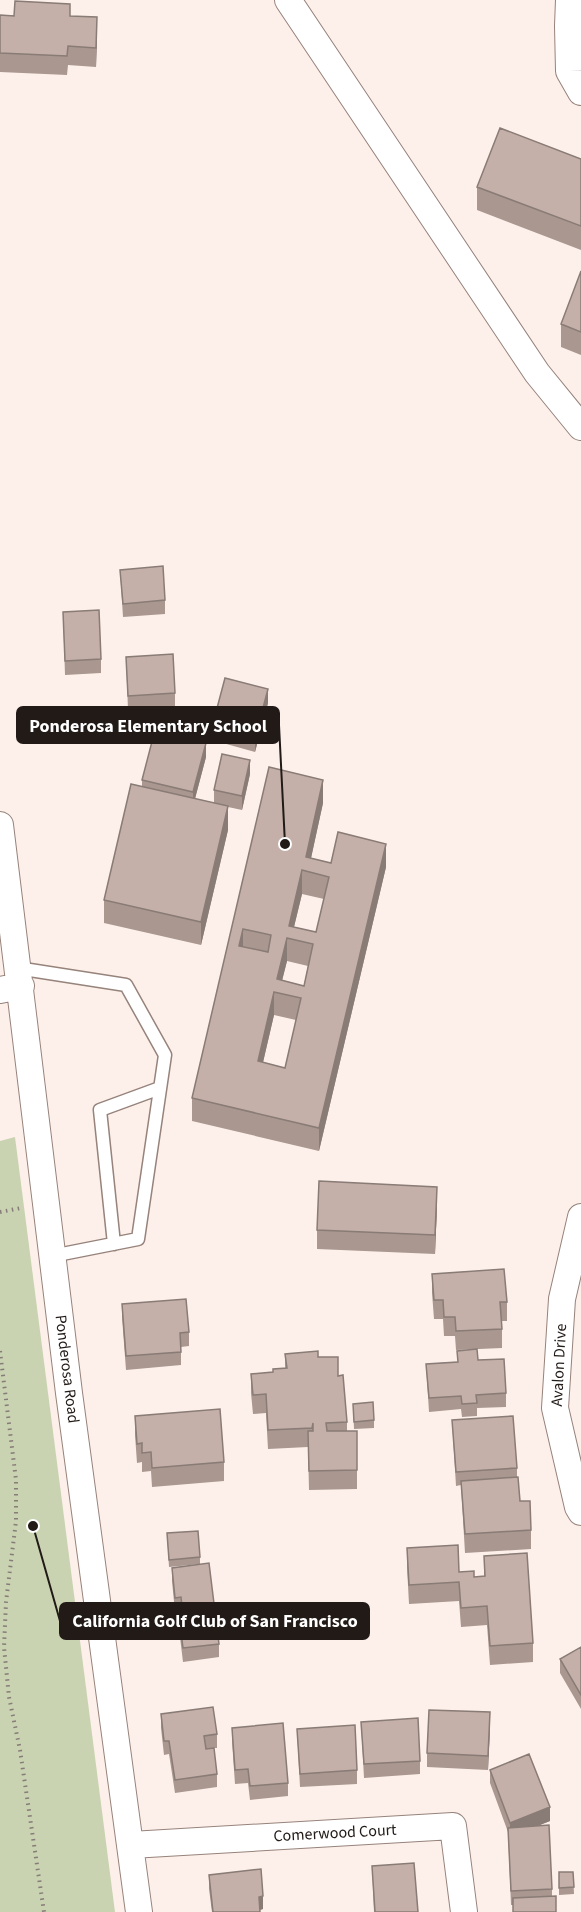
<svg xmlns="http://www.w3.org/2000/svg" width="581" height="1912" viewBox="0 0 581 1912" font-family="'Source Sans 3',sans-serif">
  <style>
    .green { fill: #c9d3b1 }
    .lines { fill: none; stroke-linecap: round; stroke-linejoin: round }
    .service-casing { stroke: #96837b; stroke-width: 15 }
    .minor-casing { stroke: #96837b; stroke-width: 28 }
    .path { stroke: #867c78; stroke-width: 4; stroke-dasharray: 1.5 4.5; stroke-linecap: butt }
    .service { stroke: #fff; stroke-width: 12 }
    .minor { stroke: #fff; stroke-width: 26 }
    .wall { fill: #a99790; fill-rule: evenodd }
    .shaded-wall { fill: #897b76 }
    .building { fill: #c4b0a8; stroke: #897b76; stroke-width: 1.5; fill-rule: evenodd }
    .labels { text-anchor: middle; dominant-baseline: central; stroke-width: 4.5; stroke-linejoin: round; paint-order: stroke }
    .street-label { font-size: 16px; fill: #211a17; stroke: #fff }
    .leader { fill: none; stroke: #211a17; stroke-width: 2 }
    .callout-dot { fill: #211a17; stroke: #fff; stroke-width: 2 }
    .callout { fill: #211a17; stroke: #211a17; stroke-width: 2 }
    .callout-label { font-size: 18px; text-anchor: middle; font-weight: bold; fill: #fff }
  </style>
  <rect width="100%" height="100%" fill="#fdf0eb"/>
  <path class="green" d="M15,1137L115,1912H0V1141Z"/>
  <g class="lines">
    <defs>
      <path id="service" d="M17,968L126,985L165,1055L138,1239L52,1256
        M114,1244L100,1110L160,1088"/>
      <path id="minor" d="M288,0L537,373L581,427
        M569,0L568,26L569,71L581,92
        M0,825L69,1393L139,1912
        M0,990L21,986
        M581,1217L562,1299L555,1408L578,1507L581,1512
        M131,1845L453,1826L464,1912"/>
    </defs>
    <use href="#service" class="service-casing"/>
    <use href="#minor" class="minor-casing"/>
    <path class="path" d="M0,1212L21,1208
      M0,1351L16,1480V1521L6,1602L4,1647L9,1697L20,1750L44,1912"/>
    <use href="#service" class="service"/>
    <use href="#minor" class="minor"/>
  </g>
  <path class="wall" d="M0,15L70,16L97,36L96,67L68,65L67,75L0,72Z
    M581,159V250L477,210V187Z
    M581,271V355L561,347V324Z
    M120,570L165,600V614L123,617Z
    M63,612L101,659V673L65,675Z
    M126,657L175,693V707L128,710Z
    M268,703L255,752L212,740V727Z
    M206,757L195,799L214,803V790L250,774L242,810L228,807V830L201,945L104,923V900L142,787V780Z
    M269,767L323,803L311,858L331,863L386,867L319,1151L192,1121V1098ZM302,894L324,899L316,932L294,927ZM287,961L308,966L304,986L282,980ZM274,1015L296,1020L285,1068L263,1062Z
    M437,1206L435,1254L317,1249V1230Z
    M432,1274L507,1302V1321H502V1348L456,1350L455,1336H444L443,1319H434L432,1293Z
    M122,1304L189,1332V1346L181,1347V1365L126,1370L122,1317Z
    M285,1354L318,1357L338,1376L347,1422V1431H357V1489L309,1490L308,1447L268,1449L266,1413L253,1414L251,1393V1374L273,1372L285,1368Z
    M478,1360L506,1393V1407L477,1408V1416L462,1417L461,1409L429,1412L426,1364Z
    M353,1404L374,1420V1428L354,1429Z
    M135,1416L224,1462V1481L152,1487L151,1471L142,1472V1462L137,1463L135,1435Z
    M452,1420L517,1468V1477L520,1501L531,1530V1549L465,1553L461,1485L456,1486Z
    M167,1533L200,1557V1564L169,1567Z
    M407,1548L459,1572L474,1577L484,1576V1556L533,1643V1662L490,1665L487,1625L461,1627L459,1601L409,1604L407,1567Z
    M172,1568L219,1644V1657L183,1662L179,1629V1616L182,1615L181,1611L175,1612L172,1581Z
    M581,1647V1709L560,1673V1659Z
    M161,1714L217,1734V1748H214L217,1774V1787L175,1793L169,1754L164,1755L161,1728Z
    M361,1722L420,1761V1774L364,1778Z
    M490,1726L488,1770L427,1767V1753Z
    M232,1728L288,1783V1796L250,1800L248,1783L235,1784L232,1741Z
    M297,1729L357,1770V1784L300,1787Z
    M490,1770L550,1821L537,1826L552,1889V1896L556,1912H513V1905H511L508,1832L490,1783Z
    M372,1866L418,1912H374Z
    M559,1872H573L574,1894L559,1895Z
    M209,1875L263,1909L260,1910V1912H212L209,1889Z"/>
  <path class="shaded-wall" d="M97,17V36L96,67V48Z
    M268,689V703L255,752V738Z
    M206,743V757L193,806V792Z
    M250,760V774L242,810V796Z
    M323,780V803L308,872L306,857Z
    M228,806V830L201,945V922Z
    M386,844V867L319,1151V1128Z
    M302,870V894L291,939L289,926Z
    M243,929V952L239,946Z
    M287,938V961L279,993L277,979Z
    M274,992V1015L258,1084V1061Z
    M437,1187V1206L435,1254V1235Z
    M490,1712V1726L488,1770V1756Z
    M550,1807V1821L510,1837V1823Z
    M263,1896V1909L259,1910V1897Z"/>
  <path class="building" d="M15,1L70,4V16L97,17L96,48L68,46L67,56L0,53V15L14,16Z
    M500,128L581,159V226L477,187Z
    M581,271V332L561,324Z
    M163,566L165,600L123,604L120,570Z
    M99,610L101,659L65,661L63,612Z
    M173,654L175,693L128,696L126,657Z
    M225,678L268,689L255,738L212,727Z
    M155,730L206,743L193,792L142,780Z
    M222,754L250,760L242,796L214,790Z
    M269,767L323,780L306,857L331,863L338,832L386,844L319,1128L192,1098ZM302,870L329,877L316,932L289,926ZM243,929L271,935L268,952L239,946ZM287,938L313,944L304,986L277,979ZM274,992L301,998L285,1068L258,1061Z
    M131,784L228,806L201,922L104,900Z
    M319,1181L437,1187L435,1235L317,1230Z
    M504,1269L507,1302H500L502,1329L456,1331L455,1317H444L443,1300H434L432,1274Z
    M186,1299L189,1332L180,1333L181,1352L126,1356L122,1304Z
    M477,1349L478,1360L504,1359L506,1393L476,1395L477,1403L462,1404L461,1396L429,1398L426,1364L458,1362L457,1351Z
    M318,1351V1357H338V1376L343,1375L347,1422L326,1423L327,1431H357V1470L309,1471L308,1431H313V1423L312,1428L268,1430L266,1394L253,1395L251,1374L273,1372V1369L287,1368L285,1354Z
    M373,1402L374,1420L354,1422L353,1404Z
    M220,1409L224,1462L152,1468L151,1452L142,1453V1443L137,1444L135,1416Z
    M513,1416L517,1468L456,1472L452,1420Z
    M518,1477L520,1501H530L531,1530L465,1534L461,1481Z
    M198,1531L200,1557L169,1560L167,1533Z
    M458,1545L459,1572L474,1571V1577L485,1576L484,1556L527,1553L533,1643L490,1646L487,1606L461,1608L459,1582L409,1585L407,1548Z
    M209,1563L219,1644L183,1648L179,1616L183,1615L181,1597L175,1598L172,1568Z
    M581,1647V1695L560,1659Z
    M213,1707L217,1734L204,1736L206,1749L214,1748L217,1774L175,1780L169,1741H164L161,1714Z
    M429,1710L490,1712L488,1756L427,1753Z
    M418,1718L420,1761L364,1764L361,1722Z
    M283,1723L288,1783L250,1786L248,1769L235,1770L232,1728Z
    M355,1725L357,1770L300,1774L297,1729Z
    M529,1754L550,1807L510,1823L490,1770Z
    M549,1825L552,1889L511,1891L508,1828Z
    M414,1863L418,1912H375L372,1866Z
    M261,1869L263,1896L259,1897L260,1912H213L209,1875Z
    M559,1872H573L574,1887L559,1888Z
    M556,1896V1912H513V1898Z"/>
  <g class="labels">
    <g class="street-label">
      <text transform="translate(559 1365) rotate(-87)">Avalon Drive</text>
      <text transform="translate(67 1369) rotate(83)">Ponderosa Road</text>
      <text transform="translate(335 1833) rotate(-3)">Comerwood Court</text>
    </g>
  </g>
  <path class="leader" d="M285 844L279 725M33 1526L60 1621"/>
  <g class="callout-dot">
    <circle cx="285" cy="844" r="6"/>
    <circle cx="33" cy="1526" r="6"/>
  </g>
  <g class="callout">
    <rect x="17" y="707" width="262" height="36" rx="6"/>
    <rect x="60" y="1603" width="309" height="36" rx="6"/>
  </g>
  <g class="callout-label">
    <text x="148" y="732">Ponderosa Elementary School</text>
    <text x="215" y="1627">California Golf Club of San Francisco</text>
  </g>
</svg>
